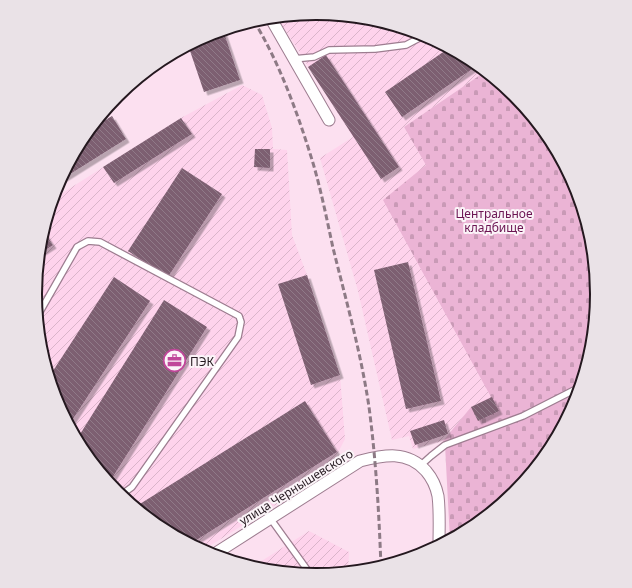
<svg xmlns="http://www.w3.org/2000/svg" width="632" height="588" viewBox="0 0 632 588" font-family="'Noto Sans',sans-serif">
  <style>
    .industrial { fill: url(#industrial-furrows) }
    .cemetery { fill: url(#cemetery-stones) }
    .building { fill: url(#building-back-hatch); filter: url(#shadow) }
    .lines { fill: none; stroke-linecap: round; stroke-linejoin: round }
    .service-casing { stroke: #9d7d90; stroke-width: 8 }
    .minor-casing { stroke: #9d7d90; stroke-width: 13 }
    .service { stroke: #fff; stroke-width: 5.5 }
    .minor { stroke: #fff; stroke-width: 11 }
    .rail { stroke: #8d7a85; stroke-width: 3; stroke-dasharray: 6 3; stroke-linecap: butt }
    .labels { text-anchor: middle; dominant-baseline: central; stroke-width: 4; stroke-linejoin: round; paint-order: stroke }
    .park-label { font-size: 12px; fill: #6b1452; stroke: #fbf4f8 }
    .poi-label { font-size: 12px; fill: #24181f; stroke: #fbf4f8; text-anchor: start }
    .street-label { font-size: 12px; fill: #24181f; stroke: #fbf4f8 }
    .rim { fill: none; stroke: #24181f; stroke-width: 2 }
  </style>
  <defs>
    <pattern id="industrial-furrows" width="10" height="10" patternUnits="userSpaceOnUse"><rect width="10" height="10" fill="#fed3ec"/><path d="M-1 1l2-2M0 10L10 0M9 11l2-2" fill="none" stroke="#dab4ca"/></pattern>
    <pattern id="cemetery-stones" width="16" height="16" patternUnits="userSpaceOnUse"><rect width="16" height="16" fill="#ebb4d5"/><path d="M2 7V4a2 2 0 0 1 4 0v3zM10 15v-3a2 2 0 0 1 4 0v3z" fill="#c99ab6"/></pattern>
    <pattern id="building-back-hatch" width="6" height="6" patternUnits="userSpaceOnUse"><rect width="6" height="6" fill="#7d5f71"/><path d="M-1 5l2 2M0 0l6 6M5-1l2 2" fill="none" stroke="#907a88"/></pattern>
    <filter id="shadow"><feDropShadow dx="3.5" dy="3.5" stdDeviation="0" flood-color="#0004"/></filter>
  </defs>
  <rect width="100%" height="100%" fill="#fce0f0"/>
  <path class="industrial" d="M316,13L371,18L424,34L472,60L486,71L404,127L427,165L384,200L492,397L471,407L443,441L413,449L409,436L392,440L358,291L320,158L353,137L277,17Z
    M242,85L262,95L272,128L273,149L287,150L292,235L307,275L340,375L345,439L328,472L203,550L160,528L117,493L82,450L56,401L40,349L35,294L40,239L53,199L181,118Z
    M309,531L349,552L348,572L316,575L261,570L252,567Z"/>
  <path class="cemetery" d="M486,71L515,95L550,138L576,187L592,239L597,294L592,349L576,402L550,450L515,493L472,528L450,540L445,445L443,441L471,407L491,397L383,200L426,165L404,127Z"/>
  <path class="building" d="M223,30L240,80L204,92L188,45L209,34Z
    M449,48L472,60L478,65L402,117L385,92Z
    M326,55L399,167L381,179L308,67Z
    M112,116L126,139L59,181L82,138L89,130Z
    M181,118L192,134L114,183L103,167Z
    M255,149H270V168L254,167Z
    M182,168L222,194L168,277L128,251Z
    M43,230L53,245L39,254L40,239Z
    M408,262L441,401L406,409L374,270Z
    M307,275L340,375L311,385L278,284Z
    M114,277L150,301L69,425L56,401L49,377Z
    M164,300L207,327L109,483L82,450L77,439Z
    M492,397L499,411L478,421L471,407Z
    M305,401L337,452L190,544L160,528L135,507Z
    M444,420L448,434L415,445L410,431Z"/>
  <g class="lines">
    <defs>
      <path id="service" d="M293,59L314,57L329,50L375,49L406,45L425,35
        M37,317L77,247L88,241L100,242L239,316L241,322L238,337L132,487L121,495
        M421,465L431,456L445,445L523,416L580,387
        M270,518L311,575"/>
      <path id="minor" d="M270,17L329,120
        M213,555L360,461C384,455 407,450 426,471C432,478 436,486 438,496C440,512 439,529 439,545"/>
    </defs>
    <use href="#service" class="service-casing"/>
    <use href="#minor" class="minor-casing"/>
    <use href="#service" class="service"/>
    <use href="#minor" class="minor"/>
    <path class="rail" d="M254,21C280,64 298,114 313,163C321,190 327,220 333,248C346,300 361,353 369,407C376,460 379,513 381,567"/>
  </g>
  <defs>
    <symbol id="office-ring" viewBox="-11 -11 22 22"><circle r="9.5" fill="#fbf4f8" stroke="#c0479a" stroke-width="1.5"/><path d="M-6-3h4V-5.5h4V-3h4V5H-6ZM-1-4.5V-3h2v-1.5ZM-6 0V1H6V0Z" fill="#c0479a"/></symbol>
  </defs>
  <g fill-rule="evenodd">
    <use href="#office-ring" x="162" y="348" width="25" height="25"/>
  </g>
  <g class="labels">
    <g class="park-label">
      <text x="494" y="213">Центральное<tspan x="494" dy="14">кладбище</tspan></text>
    </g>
    <g class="poi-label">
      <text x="190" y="361">ПЭК</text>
    </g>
    <g class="street-label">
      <text transform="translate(296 487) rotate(-32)">улица Чернышевского</text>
    </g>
  </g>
  <path d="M0 0H632V588H0ZM42 294a274 274 0 1 1 548 0a274 274 0 1 1-548 0Z" fill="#eae2e7" fill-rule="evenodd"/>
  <path class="rim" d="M42 294a274 274 0 1 1 548 0a274 274 0 1 1-548 0Z"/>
</svg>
